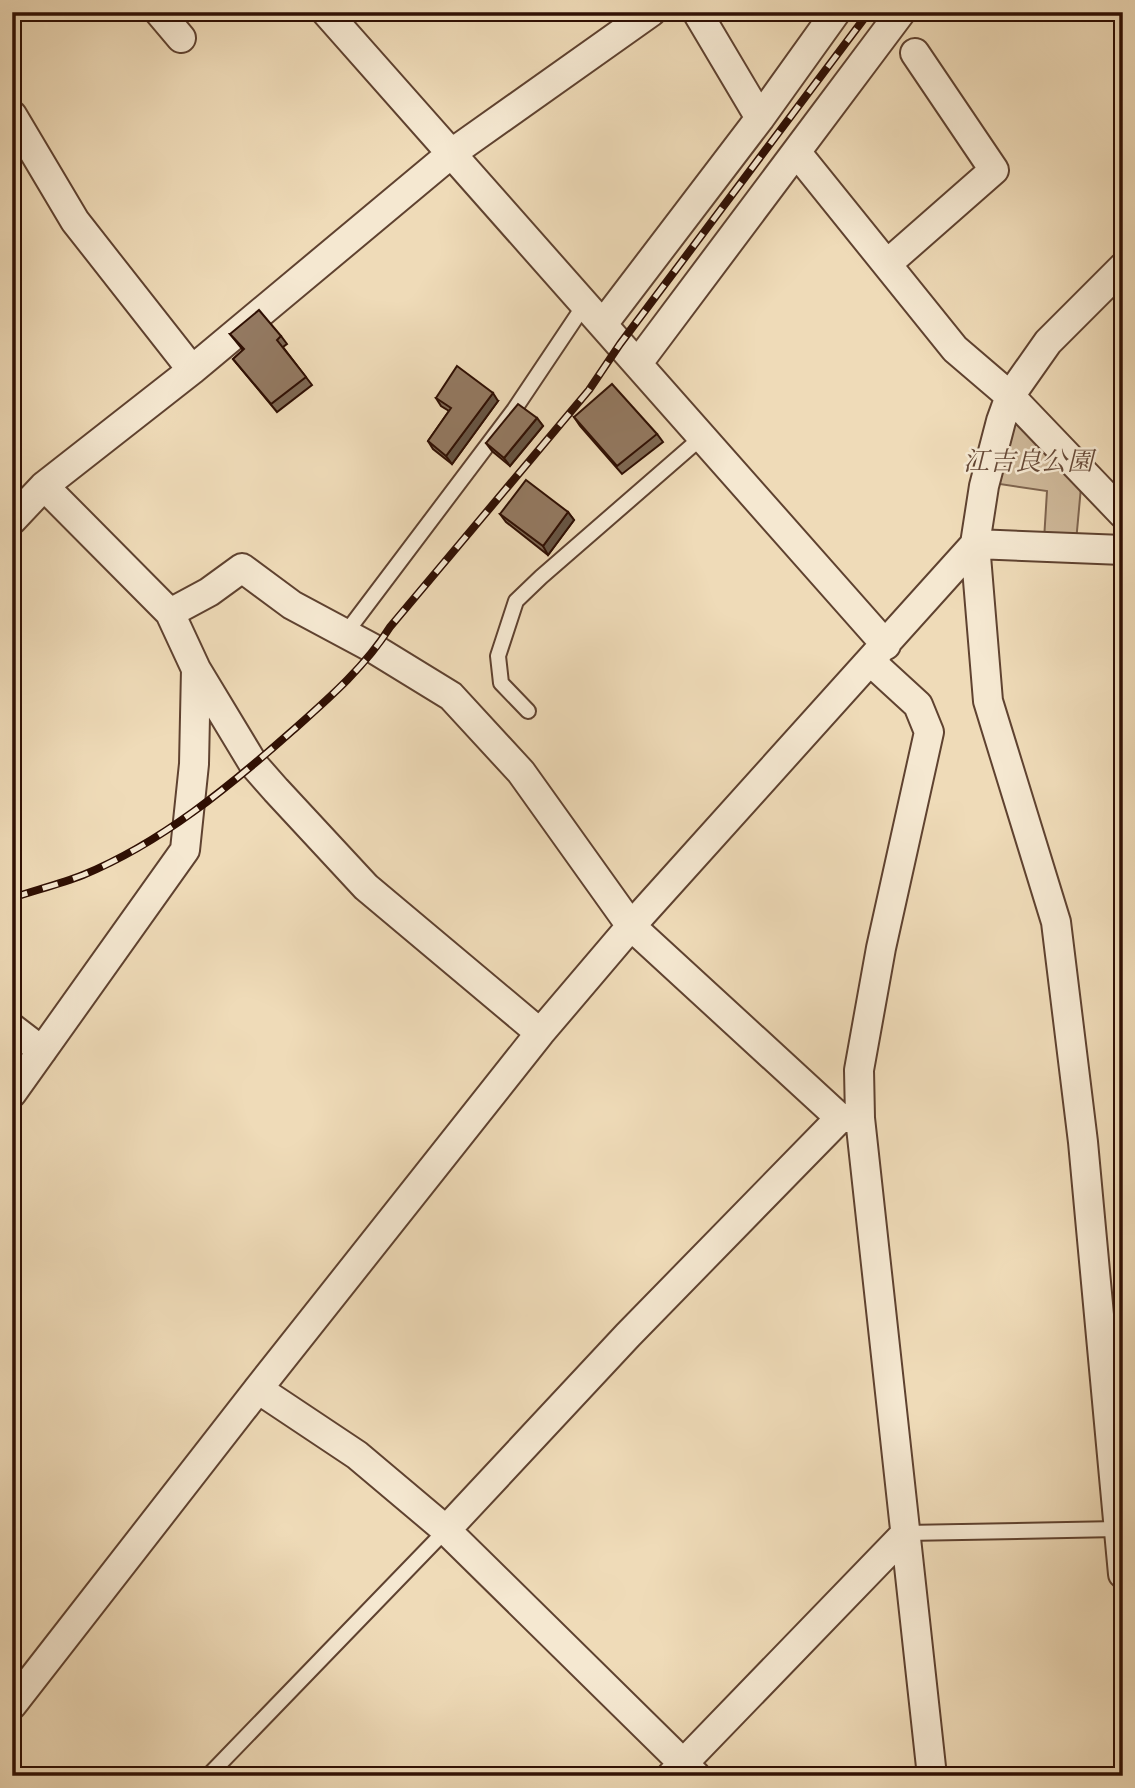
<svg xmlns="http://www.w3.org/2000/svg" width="1135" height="1788" viewBox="0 0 1135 1788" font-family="'Gentium Book Plus','Noto Serif JP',serif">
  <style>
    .green { fill: #ceb899; stroke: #7e644e; stroke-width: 2 }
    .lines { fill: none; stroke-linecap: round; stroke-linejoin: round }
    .lane-casing { stroke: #5f4230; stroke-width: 18 }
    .street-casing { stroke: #5f4230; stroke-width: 32 }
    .lane { stroke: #f5e8d1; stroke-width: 14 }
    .street { stroke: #f5e8d1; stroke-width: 28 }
    .rail-casing { stroke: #2f0f03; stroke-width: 8 }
    .rail { stroke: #f5e8d1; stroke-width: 5; stroke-dasharray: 16; stroke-linecap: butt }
    .wall { fill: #7e6853; stroke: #2f0f03; stroke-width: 2 }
    .shaded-wall { fill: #675544; stroke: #2f0f03; stroke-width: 2 }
    .building { fill: #937961; stroke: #2f0f03; stroke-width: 2 }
    .labels { text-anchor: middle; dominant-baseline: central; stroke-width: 5; stroke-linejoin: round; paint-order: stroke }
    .park-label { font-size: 26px; font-style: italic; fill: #674a38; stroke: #f5e8d1 }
  </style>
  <rect width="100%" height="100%" fill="#efdbb8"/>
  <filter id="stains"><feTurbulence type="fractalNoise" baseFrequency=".00286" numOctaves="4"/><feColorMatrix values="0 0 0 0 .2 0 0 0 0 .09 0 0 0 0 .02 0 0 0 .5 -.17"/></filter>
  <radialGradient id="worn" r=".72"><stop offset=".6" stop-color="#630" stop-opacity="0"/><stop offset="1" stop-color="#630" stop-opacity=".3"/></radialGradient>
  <path class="green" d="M1015,406L1082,476L1076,542L1044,540L1047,491L993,483Z"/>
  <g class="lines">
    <defs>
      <path id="lane" d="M345,634L514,410L585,304
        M528,711L501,683L498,656L516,601L541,577L702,437
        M906,1533L1118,1529
        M208,1776L446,1530"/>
      <path id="street" d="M159,12L181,38
        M326,12L886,645
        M697,12L760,118
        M12,115L75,221L192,370
        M797,153L955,349L1010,396L1123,514
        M887,264L994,170L915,53
        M1123,267L1048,342L1010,396L1001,421L984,486L975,544L988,701L1056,922L1083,1142L1123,1574
        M603,324L760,118L836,12
        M638,363L901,12
        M44,486L170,613L196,669L254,765L276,790L366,887L540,1033
        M12,520L44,486L192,370L452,153L651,12
        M975,544L1123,550
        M170,613L209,592L242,568L292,605L376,650L451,696L521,772L631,926L840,1118
        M870,661L918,705L929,732L881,948L859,1070L860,1118L932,1776
        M12,1028L42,1051
        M12,1093L185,850L194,764L196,669
        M258,1389L357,1455L446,1530L696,1776
        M446,1530L628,1335L840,1118H859
        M12,1705L258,1389L540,1033L631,926L975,544
        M671,1776L906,1533"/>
    </defs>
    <use href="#lane" class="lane-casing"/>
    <use href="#street" class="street-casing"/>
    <use href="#lane" class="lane"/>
    <use href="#street" class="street"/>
    <defs>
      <path id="rail" d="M12,898C36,890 60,884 83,875C161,843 230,786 292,731C328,699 365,667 390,627L589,390L620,344L869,12"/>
    </defs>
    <use href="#rail" class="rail-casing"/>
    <use href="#rail" class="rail"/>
  </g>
  <path class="wall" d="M230,334L281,336L287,344L283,347L312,385L277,412L233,359L243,350Z
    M436,398L498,401L452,464L433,449L428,441L449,411L441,406Z
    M574,417L657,434L663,442L622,474L580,426Z
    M537,418L543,426L510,466L492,451L486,443Z
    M568,512L574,520L548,555L506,522L500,514Z"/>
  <path class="shaded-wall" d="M493,393L498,401L452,464L446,456Z
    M537,418L543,426L510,466L504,458Z
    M568,512L574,520L548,555L543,546Z"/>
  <path class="building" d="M259,310L281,336L277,340L306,377L271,404L233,359L244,349L230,334Z
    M457,366L493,393L446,456L428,441L451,408L436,398Z
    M612,384L657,434L617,466L574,417Z
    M518,404L537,418L504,458L486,443Z
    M526,480L568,512L543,546L500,514Z"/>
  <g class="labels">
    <g class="park-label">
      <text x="1028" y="460">江吉良公園</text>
    </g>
  </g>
  <rect width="1135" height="1788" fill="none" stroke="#efdbb8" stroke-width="42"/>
  <rect x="14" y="14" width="1107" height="1760" fill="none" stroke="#2f0f03" stroke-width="3.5"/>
  <rect x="21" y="21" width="1093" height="1746" fill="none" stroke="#2f0f03" stroke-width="2"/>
  <rect width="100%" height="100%" filter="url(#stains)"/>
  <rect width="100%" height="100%" fill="url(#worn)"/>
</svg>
